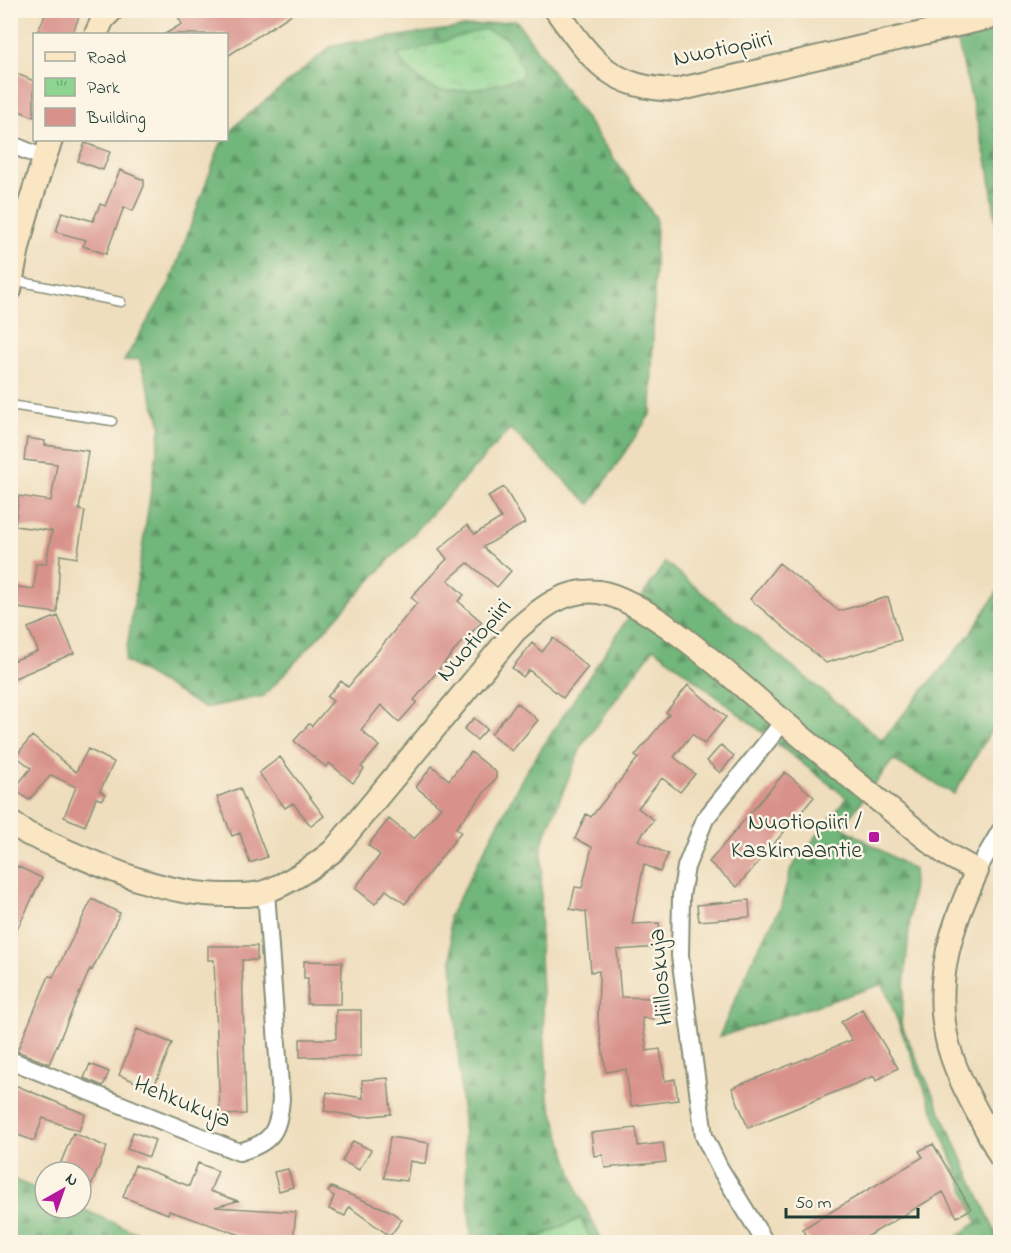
<svg xmlns="http://www.w3.org/2000/svg" width="1011" height="1253" viewBox="0 0 1011 1253" font-family="'Indie Flower',sans-serif">
  <style>
    .grass { fill: #8cd490; stroke: #568862; stroke-width: 1.5 }
    .forest { fill: url(#forest-firs); stroke: #487a57; stroke-width: 1.5 }
    .park { fill: url(#park-tufts); stroke: #568862; stroke-width: 1.5 }
    .building { fill: #d8928b }
    .lines { fill: none; stroke-linecap: round; stroke-linejoin: round }
    .lane-casing { stroke: #878e78; stroke-width: 11 }
    .street-casing { stroke: #878e78; stroke-width: 20 }
    .secondary-casing { stroke: #878e78; stroke-width: 26 }
    .lane { stroke: #fff; stroke-width: 8 }
    .street { stroke: #fff; stroke-width: 16 }
    .secondary { stroke: #fbe6c3; stroke-width: 22 }
    .poi-dot { fill: #b5179e; stroke: #fcf5e5; stroke-width: 2 }
    .labels { text-anchor: middle; dominant-baseline: central; stroke-width: 5; stroke-linejoin: round; paint-order: stroke }
    .street-label { font-size: 24px; fill: #1f3d34; stroke: #fcf5e5 }
    .poi-label { font-size: 24px; fill: #1f3d34; stroke: #fcf5e5; text-anchor: end }
  </style>
  <defs>
    <pattern id="forest-firs" width="22" height="20" patternUnits="userSpaceOnUse" patternTransform="scale(1.5)"><rect width="22" height="20" fill="#71b67a"/><path d="M5 1l3.5 6h-7zM16 11l3.5 6h-7z" fill="#5c9565"/></pattern>
    <pattern id="park-tufts" width="24" height="20" patternUnits="userSpaceOnUse" patternTransform="scale(1.5)"><rect width="24" height="20" fill="#8cd490"/><path d="M3 7l-1-3M5 7V3M7 7l1-3M15 17l-1-3M17 17v-4M19 17l1-3" fill="none" stroke="#72ad76"/></pattern>
  </defs>
  <rect width="100%" height="100%" fill="#fcf5e5"/>
  <filter id="ink" filterUnits="userSpaceOnUse"><feTurbulence type="fractalNoise" baseFrequency=".0167" numOctaves="2"/><feDisplacementMap in="SourceGraphic" scale="12" xChannelSelector="R" yChannelSelector="G"/><feConvolveMatrix kernelMatrix="1 2 1 2 8 2 1 2 1" color-interpolation-filters="sRGB"/></filter>
  <filter id="wash" filterUnits="userSpaceOnUse"><feTurbulence type="fractalNoise" baseFrequency=".008" numOctaves="4" result="noise"/><feDisplacementMap in="SourceGraphic" scale="24" xChannelSelector="R" yChannelSelector="G"/><feGaussianBlur stdDeviation="1.35" result="paint"/><feColorMatrix in="noise" values="0 0 0 0 0 0 0 0 0 0 0 0 0 0 0 0 0 1.4 0 .05"/><feComposite in="paint" operator="in"/></filter>
  <g filter="url(#wash)">
    <rect width="100%" height="100%" fill="#efdebd"/>
    <path class="grass" d="M580,1218L593,1242H528Z"/>
    <path class="forest" d="M957,11H1000V251L989,171L957,39Z
      M516,20L656,218L651,413L590,504L510,429L264,696L204,708L125,661L161,425L139,359L124,361L169,285L220,145L237,124L333,45Z
      M665,562L882,740L970,634L1000,588V715L954,794L893,760L842,827L914,870L901,1024L1000,1242H950L977,1222L883,984L719,1037L757,950L780,909L791,868L847,798L654,648L582,745L542,843L540,957L548,1097L580,1197L603,1242H593L580,1218L528,1242H455L471,1239L449,917L524,775Z
      M10,1178L45,1193V1208H80L158,1242H11Z"/>
    <path class="park" d="M484,29L507,38L522,68V77C498,85 464,94 439,90C427,88 403,66 398,55Z"/>
    <g id="blocks">
      <path class="building" d="M47,10H82L72,34H37Z
        M174,10H298L226,57V34H165L182,24Z
        M10,71L34,81V117L10,107Z
        M85,143L110,152L103,170L78,161Z
        M120,170L144,180V186L133,211L124,207L106,254L83,246L86,240L56,232L62,212L93,221L100,204L105,206Z
        M27,438L45,441V445L88,451L79,510L85,511L77,558L60,555L57,613L10,607V586L34,589L36,564H46L52,531L15,526L19,496L51,501L57,464L24,460Z
        M504,487L525,523L483,547L511,571L497,587L468,563L448,580L464,595L458,601L482,622L459,645L414,700L417,702L399,722L381,705L361,730L379,746L361,767L364,769L353,783L329,763L326,767L294,741L309,724L312,726L333,701L327,697L341,681L348,687L417,603L411,597L447,559L439,549L467,525L475,534L501,518L488,496Z
        M779,563L839,611L888,597L901,640L826,663L750,599Z
        M58,616L74,653L10,680V662L38,651L28,628Z
        M553,638L588,667L563,698L529,670L523,677L512,668L532,643L542,652Z
        M688,685L726,717L704,744L692,734L674,757L695,774L680,792L662,778L638,808L654,820L638,840L668,854L660,872L644,864L632,924L659,923L660,947L617,950L621,997L654,998V1019L642,1018L647,1051L660,1049L665,1081L675,1079L678,1100L631,1106L626,1069L606,1072L598,1021L599,971L591,972L586,912L570,909L575,887L582,888L592,847L575,839L586,814L591,817L638,758L635,756L669,714L666,712Z
        M517,703L538,720L512,751L491,734Z
        M474,718L487,729L477,740L464,729Z
        M32,736L76,772L88,749L114,762L100,791L105,795L102,800L96,798L85,826L64,817L76,787L51,775L29,800L14,789L31,768L16,756Z
        M721,745L734,756L720,773L707,761Z
        M471,752L496,772V778L456,828L461,832L405,904L386,890L375,904L355,888L380,855L368,845L389,819L414,839L441,807L416,787L432,766L449,780Z
        M280,757L324,816L311,826L293,803L285,808L259,773Z
        M785,772L814,797L737,887L709,862Z
        M240,788L267,857L250,863L240,833L232,836L217,797Z
        M17,866L42,878L10,944V880Z
        M92,899L120,913L92,970L90,969L49,1064L17,1051L49,976L53,977Z
        M749,900L750,917L699,921L697,905Z
        M208,946H257V960H242L246,1114L220,1115L214,960H208Z
        M304,961L342,962L341,1004H307L308,978H304Z
        M862,1009L898,1068L876,1081L874,1076L748,1128L732,1088L852,1040L841,1022Z
        M336,1010H361V1056L300,1057V1039H336Z
        M137,1029L172,1043L153,1089L119,1075Z
        M90,1064L109,1072L103,1086L84,1078Z
        M388,1078L391,1114L360,1117L324,1111L327,1092L363,1098L362,1080Z
        M10,1083L85,1114L79,1131L43,1118L34,1141L10,1132Z
        M636,1128L638,1146L663,1143L666,1162L605,1168L603,1155L594,1156L591,1133Z
        M133,1132L155,1140L149,1157L127,1149Z
        M73,1133L107,1147L92,1184L81,1180V1172H57Z
        M390,1137L429,1143L426,1164L410,1161L407,1181L384,1178Z
        M353,1141L371,1150L359,1170L342,1161Z
        M933,1144L971,1209L957,1217L943,1192L858,1242H810L802,1229L923,1157L919,1151Z
        M198,1163L218,1171L210,1191L238,1201L215,1207L296,1212L293,1242H253V1239L169,1211L168,1214L123,1197L135,1165L189,1186Z
        M288,1169L293,1187L279,1191L274,1172Z
        M331,1187L390,1211L402,1220L390,1236L349,1207L345,1216L329,1209L334,1196L328,1192Z"/>
    </g>
  </g>
  <g filter="url(#ink)">
    <use href="#blocks" fill-opacity="0" stroke="#878e78" stroke-width="1.5"/>
    <g class="lines">
      <defs>
        <path id="lane" d="M12,280L121,302
          M10,405L112,421"/>
        <path id="street" d="M10,144L44,158
          M977,871L1000,831
          M10,1060L239,1152C272,1143 278,1132 281,1099L266,892
          M765,1242L719,1167L704,1136L680,956L681,896L686,867L705,819L783,722"/>
        <path id="secondary" d="M556,10C593,62 610,88 677,90L1000,15
          M96,34L103,19L112,10
          M10,290C18,237 33,189 51,140
          M10,822L28,834C92,861 155,895 226,895C240,895 255,896 267,891C291,882 313,867 333,851L515,631C540,609 564,588 599,592C650,599 748,692 791,728C842,771 894,813 946,854L977,871C953,923 934,976 946,1035C954,1077 982,1118 1000,1156"/>
      </defs>
      <use href="#lane" class="lane-casing"/>
      <use href="#street" class="street-casing"/>
      <use href="#secondary" class="secondary-casing"/>
      <use href="#lane" class="lane"/>
      <use href="#street" class="street"/>
      <use href="#secondary" class="secondary"/>
    </g>
  </g>
  <rect class="poi-dot" x="868" y="831" width="12" height="12" rx="3"/>
  <g class="labels">
    <g class="street-label">
      <text transform="translate(723 50) rotate(-12)">Nuotiopiiri</text>
      <text transform="translate(475 641) rotate(-49)">Nuotiopiiri</text>
      <text transform="translate(662 977) rotate(-95)">Hiilloskuja</text>
      <text transform="translate(182 1103) rotate(22)">Hehkukuja</text>
    </g>
    <g class="poi-label">
      <text x="862" y="823">Nuotiopiiri /<tspan x="862" dy="28">Kaskimaantie</tspan></text>
    </g>
  </g>
  <rect width="1011" height="1253" fill="none" stroke="#fcf5e5" stroke-width="36"/>
  <rect x="33" y="33" width="195" height="108" fill="#fcf5e5" stroke="#a4ab9e" stroke-width="1.5"/>
  <rect x="45" y="52" width="30" height="9" fill="#fbe6c3" stroke="#a4ab9e" stroke-width="1.5"/>
  <text x="87" y="63" font-size="18" fill="#1f3d34">Road</text>
  <rect x="45" y="78" width="30" height="18" fill="url(#park-tufts)" stroke="#a4ab9e" stroke-width="1.5"/>
  <text x="87" y="93" font-size="18" fill="#1f3d34">Park</text>
  <rect x="45" y="108" width="30" height="18" fill="#d8928b" stroke="#a4ab9e" stroke-width="1.5"/>
  <text x="87" y="123" font-size="18" fill="#1f3d34">Building</text>
  <g transform="translate(63 1190) rotate(40)"><circle r="28" fill="#fcf5e5" stroke="#a4ab9e" stroke-width="1.5"/>
  <path d="M0-4.5L10 22L0 15L-10 22Z" fill="#b5179e"/>
  <text y="-9" font-size="16" font-weight="bold" text-anchor="middle" fill="#1f3d34">N</text>
  </g>
  <path d="M786 1208v9h132v-9" fill="none" stroke="#1f3d34" stroke-width="3"/>
  <text x="795" y="1208" font-size="18" fill="#1f3d34" stroke="#fcf5e5" stroke-width="4.5" paint-order="stroke">50 m</text>
</svg>
